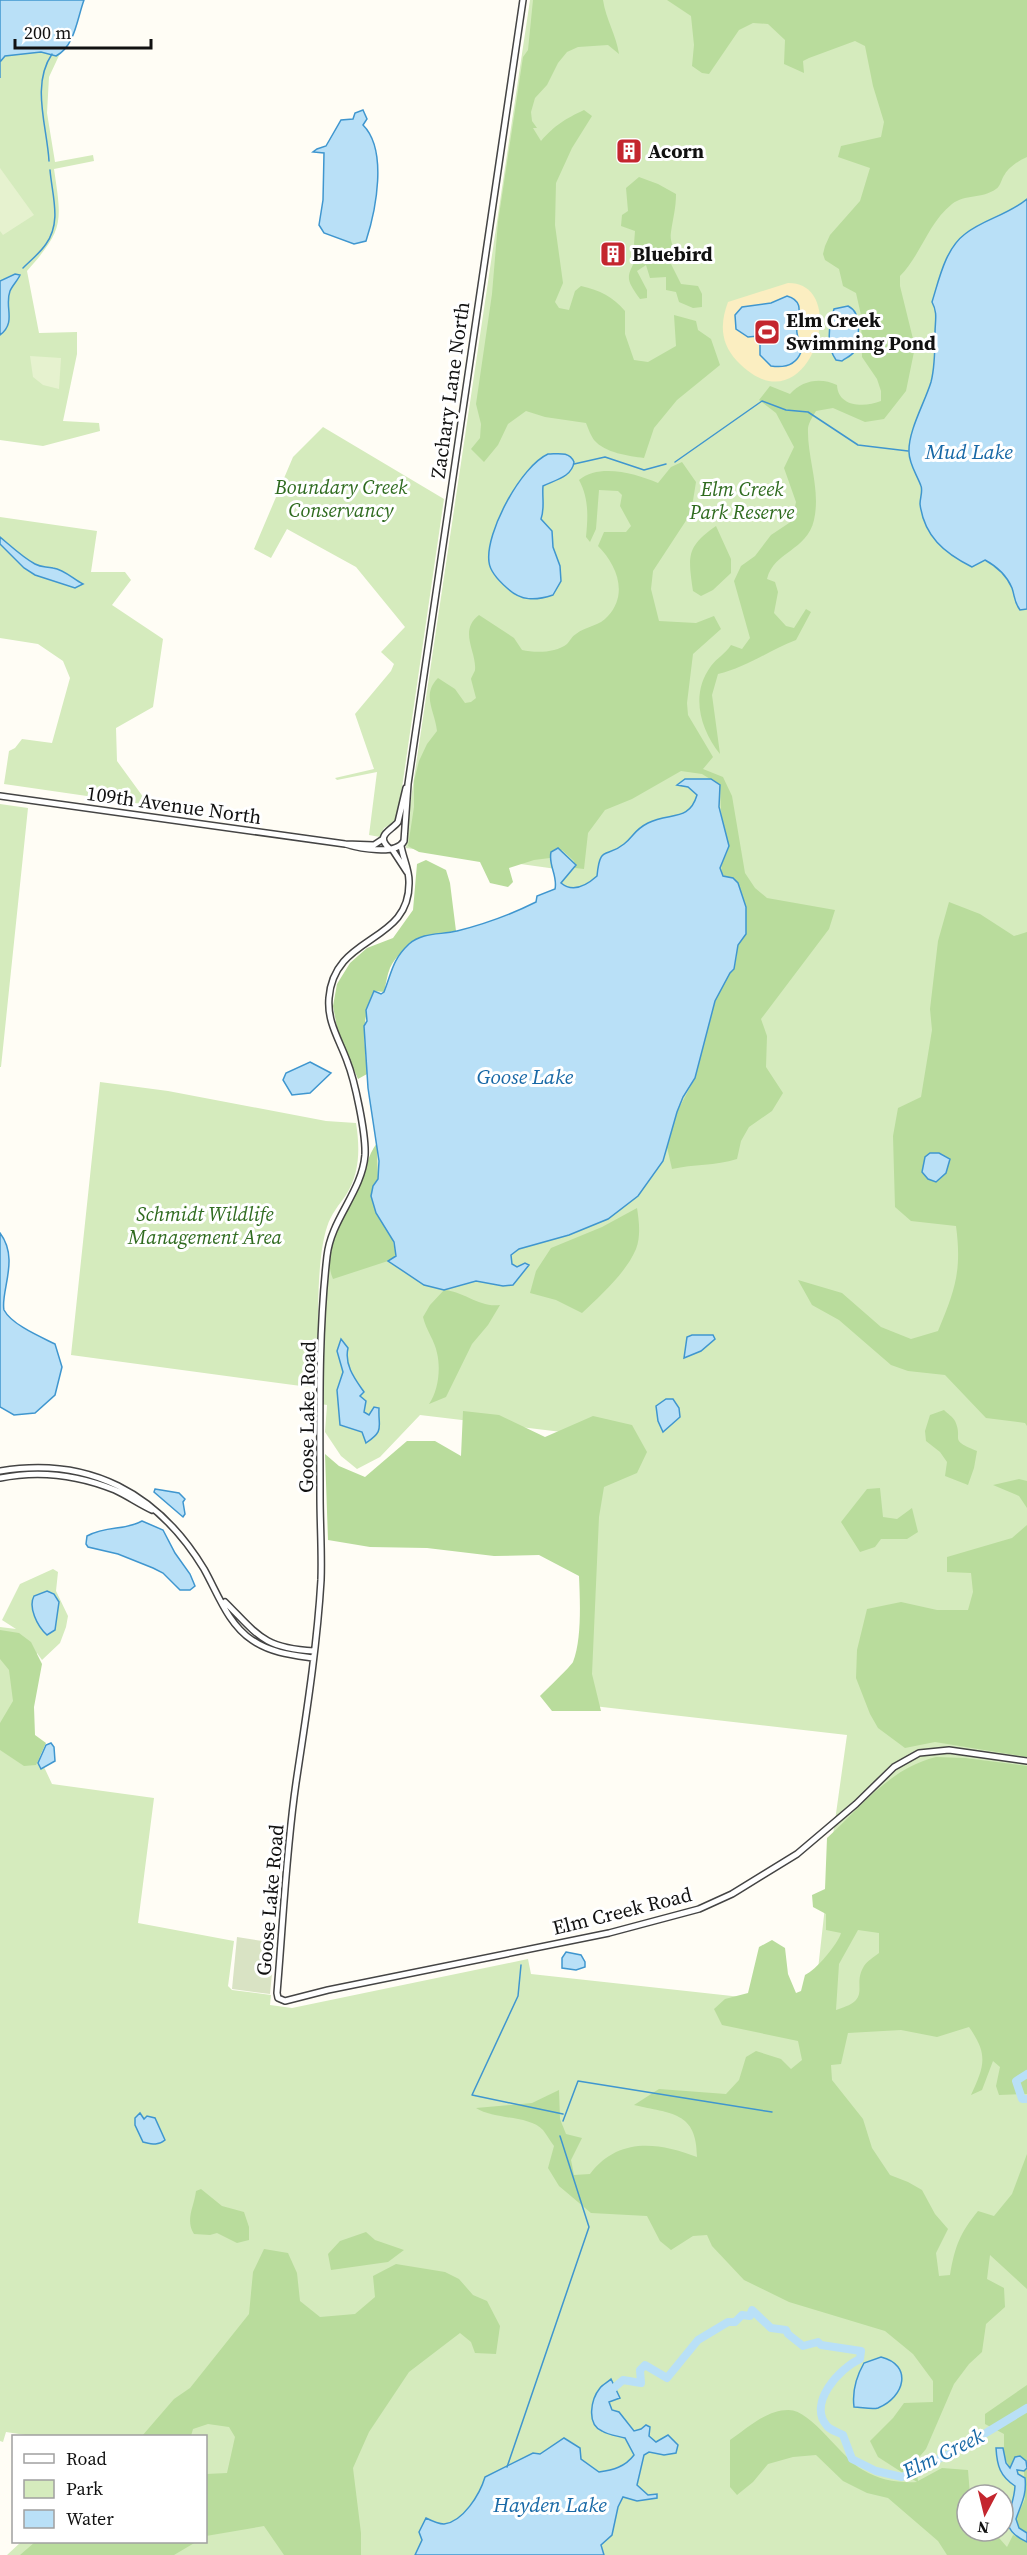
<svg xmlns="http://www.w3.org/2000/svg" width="1027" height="2555" viewBox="0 0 1027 2555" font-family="'Source Serif 4',serif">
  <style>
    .green { fill: #d5ebbd; fill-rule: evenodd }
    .forest { fill: #b9dc9c; fill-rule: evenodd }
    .sand { fill: #fbeec1 }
    .cemetery { fill: #d9e3c4 }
    .pitch { fill: #e6f2cf }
    .water { fill: #b9e0f7; stroke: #3f96cf; stroke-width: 1.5 }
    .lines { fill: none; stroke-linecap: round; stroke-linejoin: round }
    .stream { stroke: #3f96cf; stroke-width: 1.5 }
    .river { stroke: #b9e0f7; stroke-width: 8 }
    .tertiary-casing { stroke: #444; stroke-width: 8 }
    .tertiary { stroke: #fff; stroke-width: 5 }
    .labels { text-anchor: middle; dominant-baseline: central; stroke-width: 6; stroke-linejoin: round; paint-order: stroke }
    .poi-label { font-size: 20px; font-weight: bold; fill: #111; stroke: #fff; text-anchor: start }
    .street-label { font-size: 20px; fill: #111; stroke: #fff }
    .park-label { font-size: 20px; font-style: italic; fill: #2f6b1f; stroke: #fff }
    .water-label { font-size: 21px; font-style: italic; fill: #1768a6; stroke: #fff }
  </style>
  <rect width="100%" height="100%" fill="#fffdf5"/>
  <path class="green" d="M0,0L63,47L49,77L47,113L55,162L93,155L94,161L54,169C62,223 64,229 27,271L39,333L77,332V354L63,421L99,423L100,431L43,446L0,440Z
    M530,0H1027V2555H7L21,2542H206V2436H32L6,2432L3,2442L0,2441V1627L16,1629L2,1620L20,1584L53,1569L58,1572L56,1591L68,1616L66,1627L60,1643L42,1660L37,1653L30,1737L52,1784L154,1798L138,1923L234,1941L228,1986L232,1990L271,1995L270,2005L292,2008L528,1959L531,1974L814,2005L833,1835L847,1735L576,1704L577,1698H573L603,1437L420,1415L380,1457L357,1469L341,1456L325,1432L327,1405L315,1403L316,1388L71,1355L100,1082L168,1091L326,1121L356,1123C360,1148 360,1173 346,1195C339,1205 331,1214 327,1227C319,1250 317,1303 319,1328L323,1261L365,1155C379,1196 394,1256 434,1276L474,1267L619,1204L636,1193L652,1160L661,1125L686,1079L691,1058L710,1008L726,977L736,941L741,907L731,883L717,878L716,861L723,850L719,822L712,806L716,791L710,784L690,783L702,793L695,812L687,818L666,821L639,833L622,850L603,860C601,866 599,874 596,878C587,888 570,891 560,883L571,871L406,848V832ZM967,2495H1003V2531H967Z
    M323,427L444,499L398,815L395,822L384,828L380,837L369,835L377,772L337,780L335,778L374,769L355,714L391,671L394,664L381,652L405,627L356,567L287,529L271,558L254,549L293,457Z
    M0,517L97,531L91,572H125L131,580L112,605L163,639L153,707L116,728L117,761L149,805L4,784L9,751L15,748L22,739L52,743L70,678L63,661L38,644L0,638Z
    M0,804L28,808L1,1067H0Z"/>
  <path class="forest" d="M533,0H603C606,20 616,34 619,54L608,45L578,47L567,52L558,63L547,85L535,98L531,112L532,121L537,128H533L541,141C555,125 565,119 584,110L592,116L572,148L556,183L555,225L563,283L555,302L559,308L569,310L575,291L581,286C600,290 613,297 625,311V334L634,360L648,362L676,346L674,315L696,321L698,330L711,339L720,365L677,400L654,428L644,458C629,456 605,453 594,440C591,436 588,428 586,423L545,417L526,411L508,424L498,445L484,462L471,449L480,438L481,424L476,404L492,294L498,222L523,57L528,50Z
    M667,0H1027V157C1020,160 1009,167 1005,174C1001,179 1001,186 996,189C982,199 965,194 952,204C928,223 921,255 900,276V286L915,347L906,391L884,419L865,422L833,408L816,411C813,416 809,422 808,428C807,458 821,489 814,520C807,551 774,551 767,579L775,582L778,592L774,613L786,626L794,628L806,609L811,612L796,640C770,650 745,668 718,674L712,695L720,754C700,729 690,694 711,666C717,658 725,654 731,645L742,649L750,638L734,581L741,566L755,556L771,535L792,521L796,502L784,468L794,447L776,413L759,400L770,386L790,394C802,380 821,377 837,385C838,407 864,408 881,401V391L877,379L862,357L861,315L856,293L843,286L839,269L825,260L823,254L825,246L830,235L860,201L870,168L838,157L841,146L881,137L884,122L873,86L865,46L855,41L809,58L803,61L804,73L784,64L785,40L768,24L753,23L739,30L709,74L702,73L692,66L694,45L691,16Z
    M639,177L658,184L676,194C676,208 673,218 671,232C669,245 677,245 671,264L681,284L698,286L702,294V307L693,308L679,302L676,292L666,290V277L650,278L646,265L637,271L647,290V298L640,299C624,277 627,277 638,255L634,244L635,231L621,226L622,215L628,211L626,188Z
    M682,462L696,482L691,513L653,571L651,589L659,621L696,623L714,616L721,629L693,654L687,703L688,715L713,757L703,769L723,777L732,796L745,873L755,888L767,898L835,910L829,929L761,1019L767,1036L766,1067L783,1093L772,1111L749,1127L741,1141L737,1159C715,1166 694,1164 672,1169L667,1147L677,1112L695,1078L715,1001L730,973L734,969L737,955L733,878L723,876C719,864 724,861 728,850C729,845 728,841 726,836C720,819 721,803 720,785L702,774L681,771L632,799L605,810L588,833L584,869L575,868L574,861L562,850L551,852L550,858L534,860L509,868L513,882L508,887L490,883L480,862L419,852L408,846L414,807V781L419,761L427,744L437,731C435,711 421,695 438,678L455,689L465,703L471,702L476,698L471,679C471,678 475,671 475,670C477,652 458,631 479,615L514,638L522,650C535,653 556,653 567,644C570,641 572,636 576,634C586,626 600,626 608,616C629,593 616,564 598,546L604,532H626L631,526L620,506L622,495L618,491L599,490L596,529L590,542L586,537C588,516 589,499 579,480C600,463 636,474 658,483L671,467Z
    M716,526L731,559V573L713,590L701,596L693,591C688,556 686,547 716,526Z
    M426,860L446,870L450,883L456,931C432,935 401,944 390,968C387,975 386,984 384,992L374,991C360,1022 365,1041 367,1074L358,1079L338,1033L333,1006L337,984L350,963L367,948L393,938L413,910L417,864Z
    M949,902L980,914L1014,936L1027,932V1426L1025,1423L986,1418L945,1375L908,1371L891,1365L839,1320L812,1305L798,1280L842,1293L881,1327L911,1339L938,1331C955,1290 962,1271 956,1226L911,1221L895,1207L893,1136L898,1108L921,1097L932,1030L930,1009L938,941Z
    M377,1143L378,1179L373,1186C380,1207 393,1236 396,1256L388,1261L333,1279C320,1251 349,1211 360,1186C366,1171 367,1156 377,1143Z
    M637,1208C639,1221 641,1236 636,1249C626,1273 600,1296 582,1313L556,1300L530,1293L536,1271L551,1248L602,1227Z
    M444,1290C463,1291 480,1308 500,1305L488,1325L472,1344L446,1397L429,1404C438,1392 441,1369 437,1353C435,1341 426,1330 423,1317L430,1305Z
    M944,1410C947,1413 953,1417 955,1421C964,1440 947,1439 977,1451L974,1468L968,1485L945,1476L947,1462L940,1452L926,1441L925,1431L930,1415Z
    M463,1411L499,1415L545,1437L593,1416L632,1425L647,1452L637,1473L604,1487L599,1517L592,1674L601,1711H552L540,1696C546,1690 571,1666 573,1662C582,1640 580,1599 579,1576L539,1555L494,1556L427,1548L370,1547L328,1540L325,1454L339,1466L365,1477L407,1441H435L461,1456Z
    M1019,1479L1027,1481V1508L1019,1496L993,1485Z
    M880,1488L883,1517L897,1519L912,1508L918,1532L907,1539H881L875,1547L860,1552L841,1522L867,1489Z
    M1027,1525V1757L935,1742L905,1748L878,1728L870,1714L856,1678L857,1650L867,1609L901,1602L937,1610H968L973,1592L971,1573L947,1572V1557L1012,1538Z
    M0,1630L19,1633L31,1642L42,1664L34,1707L35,1735L46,1743L36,1765L24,1766L0,1750V1723L13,1701L9,1670L0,1659Z
    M936,1757L965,1758L1027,1766V2094L999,2095L996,2086L1000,2067L993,2061L982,2090L971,2095C985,2065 988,2054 969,2027L937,2037L901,2030L848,2033L841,2064L831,2065L832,2080L863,2119L872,2148L890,2175L908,2182L922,2190L935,2214L948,2229L936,2253L939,2276L950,2275C955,2246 960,2233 978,2211L994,2216L1012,2194L1027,2154V2289L990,2255L987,2279L1004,2288L1005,2307L986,2324L982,2352L969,2364L954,2384L926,2449L915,2462L918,2481L942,2468L968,2470L970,2495H967V2531H993L1007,2547L1013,2535L1027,2542V2555H947L938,2541L888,2498L867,2493L843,2481L816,2455L793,2457L768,2464L753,2482L737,2495L730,2487V2440C746,2429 766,2410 788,2410C811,2409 841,2458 863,2470C879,2480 898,2483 917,2482L878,2457L870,2441L893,2418L904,2403L933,2402V2381L913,2354L885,2331L789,2302L744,2280L712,2246L707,2235L693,2236L671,2250L660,2241L647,2216L591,2213L559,2186L548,2168L554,2146C550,2141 547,2135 543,2130C529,2115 495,2120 476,2108L532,2103L559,2090L560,2119L566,2134L582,2138L571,2160L574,2175L590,2174C618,2137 658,2142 697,2157C697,2111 671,2114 634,2105L659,2089L726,2094L739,2080L746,2057L756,2051L781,2059L791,2069L802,2060L798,2041L722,2025L714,2009L725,1999L748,1993L759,1947L772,1940L785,1948L788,1974L796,1993L801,1991L805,1975C816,1970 838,1944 841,1933L826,1930V1914L813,1907L812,1895L825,1889L827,1838C861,1807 890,1768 936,1757ZM858,1930L879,1933V1953C874,1957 867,1961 864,1966C851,1987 874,1999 836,2010L839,1964Z
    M201,2189L222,2206L244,2212L249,2227V2240L237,2243L217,2233L210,2235L194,2234C185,2220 194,2207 196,2191Z
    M366,2232L375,2240L404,2250L388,2262L331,2270L328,2254L340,2241Z
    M264,2249L288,2253L297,2273L300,2301L320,2317L355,2314L375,2297L373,2276L396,2264L445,2272L459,2279L473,2295L487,2301L500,2326L496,2354L475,2353L471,2342L460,2333L409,2372L369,2432L353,2468L361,2533V2555H284L264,2526L206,2536V2474L227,2473L235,2437L229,2427L208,2424L193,2429L191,2436H142L174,2399L190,2388L249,2314L253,2272Z
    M1027,2385V2533L1019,2528L1016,2519L1025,2499L1024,2471L1026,2467L1013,2465L1010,2468L1004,2456V2434L985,2424V2414Z
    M35,2542H196L174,2555H20Z"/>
  <path class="sand" d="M788,283C854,282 808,436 737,361C720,343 720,323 728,302Z"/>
  <path class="cemetery" d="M237,1937L275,1943L270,1994L232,1989Z"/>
  <path class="pitch" d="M0,168L34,215L3,235L0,231Z
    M30,356L61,358L59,389L43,385L33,377Z"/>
  <path class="water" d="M0,0H84C77,19 75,46 56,56L41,52L5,56L0,62V78Z
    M363,110L367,119L363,125C388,150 376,210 366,241L354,244L324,233L319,225L323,200L324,153L313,152L317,149L326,146L341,120L353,119L355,113Z
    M1027,199V609L1020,610C1014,602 1015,597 1012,588C1007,576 996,566 985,560L972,567C944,553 924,536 920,504C920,498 923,491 921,486C917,475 909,464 909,452C908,431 925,402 931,382C935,367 935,348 935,333C935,321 938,313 932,302C939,280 945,249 965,234C984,219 1008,215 1027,199Z
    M15,274L20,275C18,280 12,286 10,291C4,307 17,322 0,335V281Z
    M787,296C808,302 795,319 797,333C798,339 801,345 801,352C796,365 784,368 771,366L760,355V341L758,336L748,337L736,329L735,315L742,307L771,303Z
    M848,306C863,313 859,339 854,352C851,356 846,358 842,361L836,360C826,346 829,325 834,309Z
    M548,454C558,454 569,451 574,462C572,477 555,480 543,486C542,498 545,508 541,519L552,531L553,547L560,566L561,581L553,595C535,601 521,601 507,588C499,581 490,572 489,562C485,533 521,466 548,454Z
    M0,537C11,546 22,557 35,564C42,568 46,566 53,568C65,570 73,579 83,584L75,588L35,575L24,568L0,544Z
    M685,779H711L720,785L719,807L729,846L720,868L723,876L733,878L738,883L746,907V934L738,945L734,969L730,973L715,1001L695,1078L683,1097L677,1112L663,1161L638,1196L608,1219L569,1235L519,1249L511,1255L512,1264L517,1267L525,1263L529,1265L513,1285L503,1286L476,1281L444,1290L424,1285L388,1261L396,1256L394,1242L376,1213L371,1196L373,1186L378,1179L379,1161L368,1088L364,1026L367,1021L366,1010L374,991L381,994L384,992C392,972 392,960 409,944C423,932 440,935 457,931C485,924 510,915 536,902L537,896L555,889C558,876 548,865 551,852L558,848L576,865L561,883C573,893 587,885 597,876C600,844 606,859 624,844C634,836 634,830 648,823C670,812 689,822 697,795L688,787L677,785Z
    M310,1062L331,1073L310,1093L292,1095L283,1080L286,1073Z
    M930,1153H939L950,1159L946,1173L936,1182L928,1179L922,1172L925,1157Z
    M0,1233C20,1259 0,1292 4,1310C12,1325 41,1337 55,1344L62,1367L55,1395L35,1413L14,1415L0,1407Z
    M692,1335H713L715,1339L701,1351L684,1358L687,1337Z
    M341,1339L348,1348C344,1365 355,1379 364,1392L360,1396L366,1401L364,1412L369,1415L374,1407L379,1408C378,1428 385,1430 366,1443L362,1432L340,1425L337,1390L343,1372L337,1351Z
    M666,1399H673L679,1408L680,1417L663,1432L658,1421L656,1406Z
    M155,1489L179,1493L185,1499L183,1502L185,1514L183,1517L154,1492Z
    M142,1521L163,1530L175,1553L190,1574L195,1586L190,1590H180L163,1573L153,1568L118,1554L88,1547L86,1544L87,1536C108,1525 124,1531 142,1521Z
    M47,1591L54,1594L59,1602L55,1630L47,1635C37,1626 28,1607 34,1596Z
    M51,1743L54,1747L55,1761L41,1769L38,1763L46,1745Z
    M566,1952L581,1955L585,1962V1967L576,1970L562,1968V1958Z
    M140,2113L144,2119L147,2116L155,2118L165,2140C158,2146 152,2144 143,2142L135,2125V2118Z
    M881,2357C913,2365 905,2397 878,2408C872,2410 861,2407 854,2407C852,2391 856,2377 864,2363Z
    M611,2379L620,2398L609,2402L612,2410L619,2412L634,2431L641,2429L646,2425L650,2427L649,2436L656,2442L668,2435L678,2445L676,2453L664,2455L649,2452L644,2455L637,2485L648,2495L657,2494V2498L637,2501L623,2497L618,2507L612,2535L601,2545L604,2555H415L422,2540L419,2532L426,2518C432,2521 438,2524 444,2524C463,2522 480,2494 485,2477L533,2453L540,2454L564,2438L580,2448L581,2459L599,2472C613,2470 625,2467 634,2455L625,2438C618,2436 608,2435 602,2431C586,2424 591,2399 600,2388C602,2385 608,2382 611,2379Z
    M996,2448H1003L1006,2463L1010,2468L1015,2457L1020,2456L1026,2461L1027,2468L1024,2471L1017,2470L1018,2474L1025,2478C1027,2495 1021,2504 1016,2519L1019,2528L1027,2533V2542C994,2527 1014,2512 1015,2486C1000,2476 997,2466 996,2448Z"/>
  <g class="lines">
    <path class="stream" d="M49,161C47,126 31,85 52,54
      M23,268C31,260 40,253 46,244C62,222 52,195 50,170
      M675,462L762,401L786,410L808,412L858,445L908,451
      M574,464L605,457L644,470L666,464
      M521,1965L518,1996L472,2095L563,2114
      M563,2121L578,2081L772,2112
      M507,2467L589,2227L560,2136"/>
    <path class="river" d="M1027,2074L1016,2081L1022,2099H1027
      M608,2393L623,2380L641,2383L640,2370L645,2365L667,2378L698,2340L728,2322H735L742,2315L750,2316L752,2310L771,2328L786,2330L788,2334L803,2346L818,2342L821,2345L861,2351L860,2359C840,2368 807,2403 827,2426C830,2430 838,2432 843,2435L852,2459L876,2471L902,2477L961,2448L1027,2408"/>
    <defs>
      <path id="tertiary" d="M0,796L345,844L374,845L383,839
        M345,844C359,848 396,856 404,841L408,784L523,0
        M401,846C403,858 409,869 409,881C411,945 334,933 329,998C327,1022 339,1039 347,1061C355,1081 366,1134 365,1155C362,1192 331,1219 327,1256C318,1335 320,1416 320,1496C320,1524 322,1552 321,1580C317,1648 306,1716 296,1783C286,1852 283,1923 277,1993L278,1998L285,2001L328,1990L609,1933L699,1909L732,1894L797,1854L856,1804L894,1767L919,1753L949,1750L1027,1761
        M389,848C375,835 391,831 398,822L406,788
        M392,849L407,872
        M0,1471C89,1456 158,1493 204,1569C218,1594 228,1624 252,1640C271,1653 292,1655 313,1658
        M0,1478C39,1470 78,1475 115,1490C128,1496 139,1504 152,1510
        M225,1602C258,1635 263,1648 314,1651"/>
    </defs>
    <use href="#tertiary" class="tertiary-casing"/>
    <use href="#tertiary" class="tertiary"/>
  </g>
  <defs>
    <symbol id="building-square" viewBox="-11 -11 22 22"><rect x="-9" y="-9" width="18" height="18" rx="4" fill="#c4262e" stroke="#fff"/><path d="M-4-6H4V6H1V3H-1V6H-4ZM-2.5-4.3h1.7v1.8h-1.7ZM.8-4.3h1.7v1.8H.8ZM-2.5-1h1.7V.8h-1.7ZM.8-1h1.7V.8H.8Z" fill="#fff"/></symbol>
    <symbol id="stadium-square" viewBox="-11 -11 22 22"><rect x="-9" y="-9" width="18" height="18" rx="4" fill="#c4262e" stroke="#fff"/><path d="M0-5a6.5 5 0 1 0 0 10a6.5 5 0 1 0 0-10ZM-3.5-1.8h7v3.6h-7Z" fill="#fff"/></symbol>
  </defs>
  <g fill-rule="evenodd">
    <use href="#building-square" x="614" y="136" width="30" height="30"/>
    <use href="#building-square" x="598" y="239" width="30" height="30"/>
    <use href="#stadium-square" x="752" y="317" width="30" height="30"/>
  </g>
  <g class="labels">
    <g class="poi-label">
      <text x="648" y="151">Acorn</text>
      <text x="632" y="254">Bluebird</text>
      <text x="786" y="320">Elm Creek<tspan x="786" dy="23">Swimming Pond</tspan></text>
    </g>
    <g class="street-label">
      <text transform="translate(450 390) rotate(-82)">Zachary Lane North</text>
      <text transform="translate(174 805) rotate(8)">109th Avenue North</text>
      <text transform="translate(307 1417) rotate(-89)">Goose Lake Road</text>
      <text transform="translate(270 1900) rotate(-85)">Goose Lake Road</text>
      <text transform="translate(622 1911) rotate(-14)">Elm Creek Road</text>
    </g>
    <g class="park-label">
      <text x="341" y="487">Boundary Creek<tspan x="341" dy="23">Conservancy</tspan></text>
      <text x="742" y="489">Elm Creek<tspan x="742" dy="23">Park Reserve</tspan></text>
      <text x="205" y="1214">Schmidt Wildlife<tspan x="205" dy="23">Management Area</tspan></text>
    </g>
    <g class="water-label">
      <text x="969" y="451">Mud Lake</text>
      <text x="525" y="1076">Goose Lake</text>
      <text transform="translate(943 2453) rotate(-26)">Elm Creek</text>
      <text x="550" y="2504">Hayden Lake</text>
    </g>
  </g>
  <rect x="12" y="2435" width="195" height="108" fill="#ffffff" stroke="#a0a0a0" stroke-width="1.5"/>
  <rect x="24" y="2454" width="30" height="9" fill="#ffffff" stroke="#a0a0a0" stroke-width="1.5"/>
  <text x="66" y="2465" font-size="18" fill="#111111">Road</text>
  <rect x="24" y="2480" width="30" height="18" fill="#d5ebbd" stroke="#a0a0a0" stroke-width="1.5"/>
  <text x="66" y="2495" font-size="18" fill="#111111">Park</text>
  <rect x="24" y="2510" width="30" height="18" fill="#b9e0f7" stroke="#a0a0a0" stroke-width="1.5"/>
  <text x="66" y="2525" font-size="18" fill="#111111">Water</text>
  <g transform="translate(985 2513) rotate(187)"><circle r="28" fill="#ffffff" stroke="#a0a0a0" stroke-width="1.5"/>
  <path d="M0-4.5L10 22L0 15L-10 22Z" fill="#c4262e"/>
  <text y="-9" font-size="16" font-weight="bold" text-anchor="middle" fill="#111111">N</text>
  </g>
  <path d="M15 39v9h136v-9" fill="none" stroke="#111111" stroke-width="3"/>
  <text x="24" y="39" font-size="18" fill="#111111" stroke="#ffffff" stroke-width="4.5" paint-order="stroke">200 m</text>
</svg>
